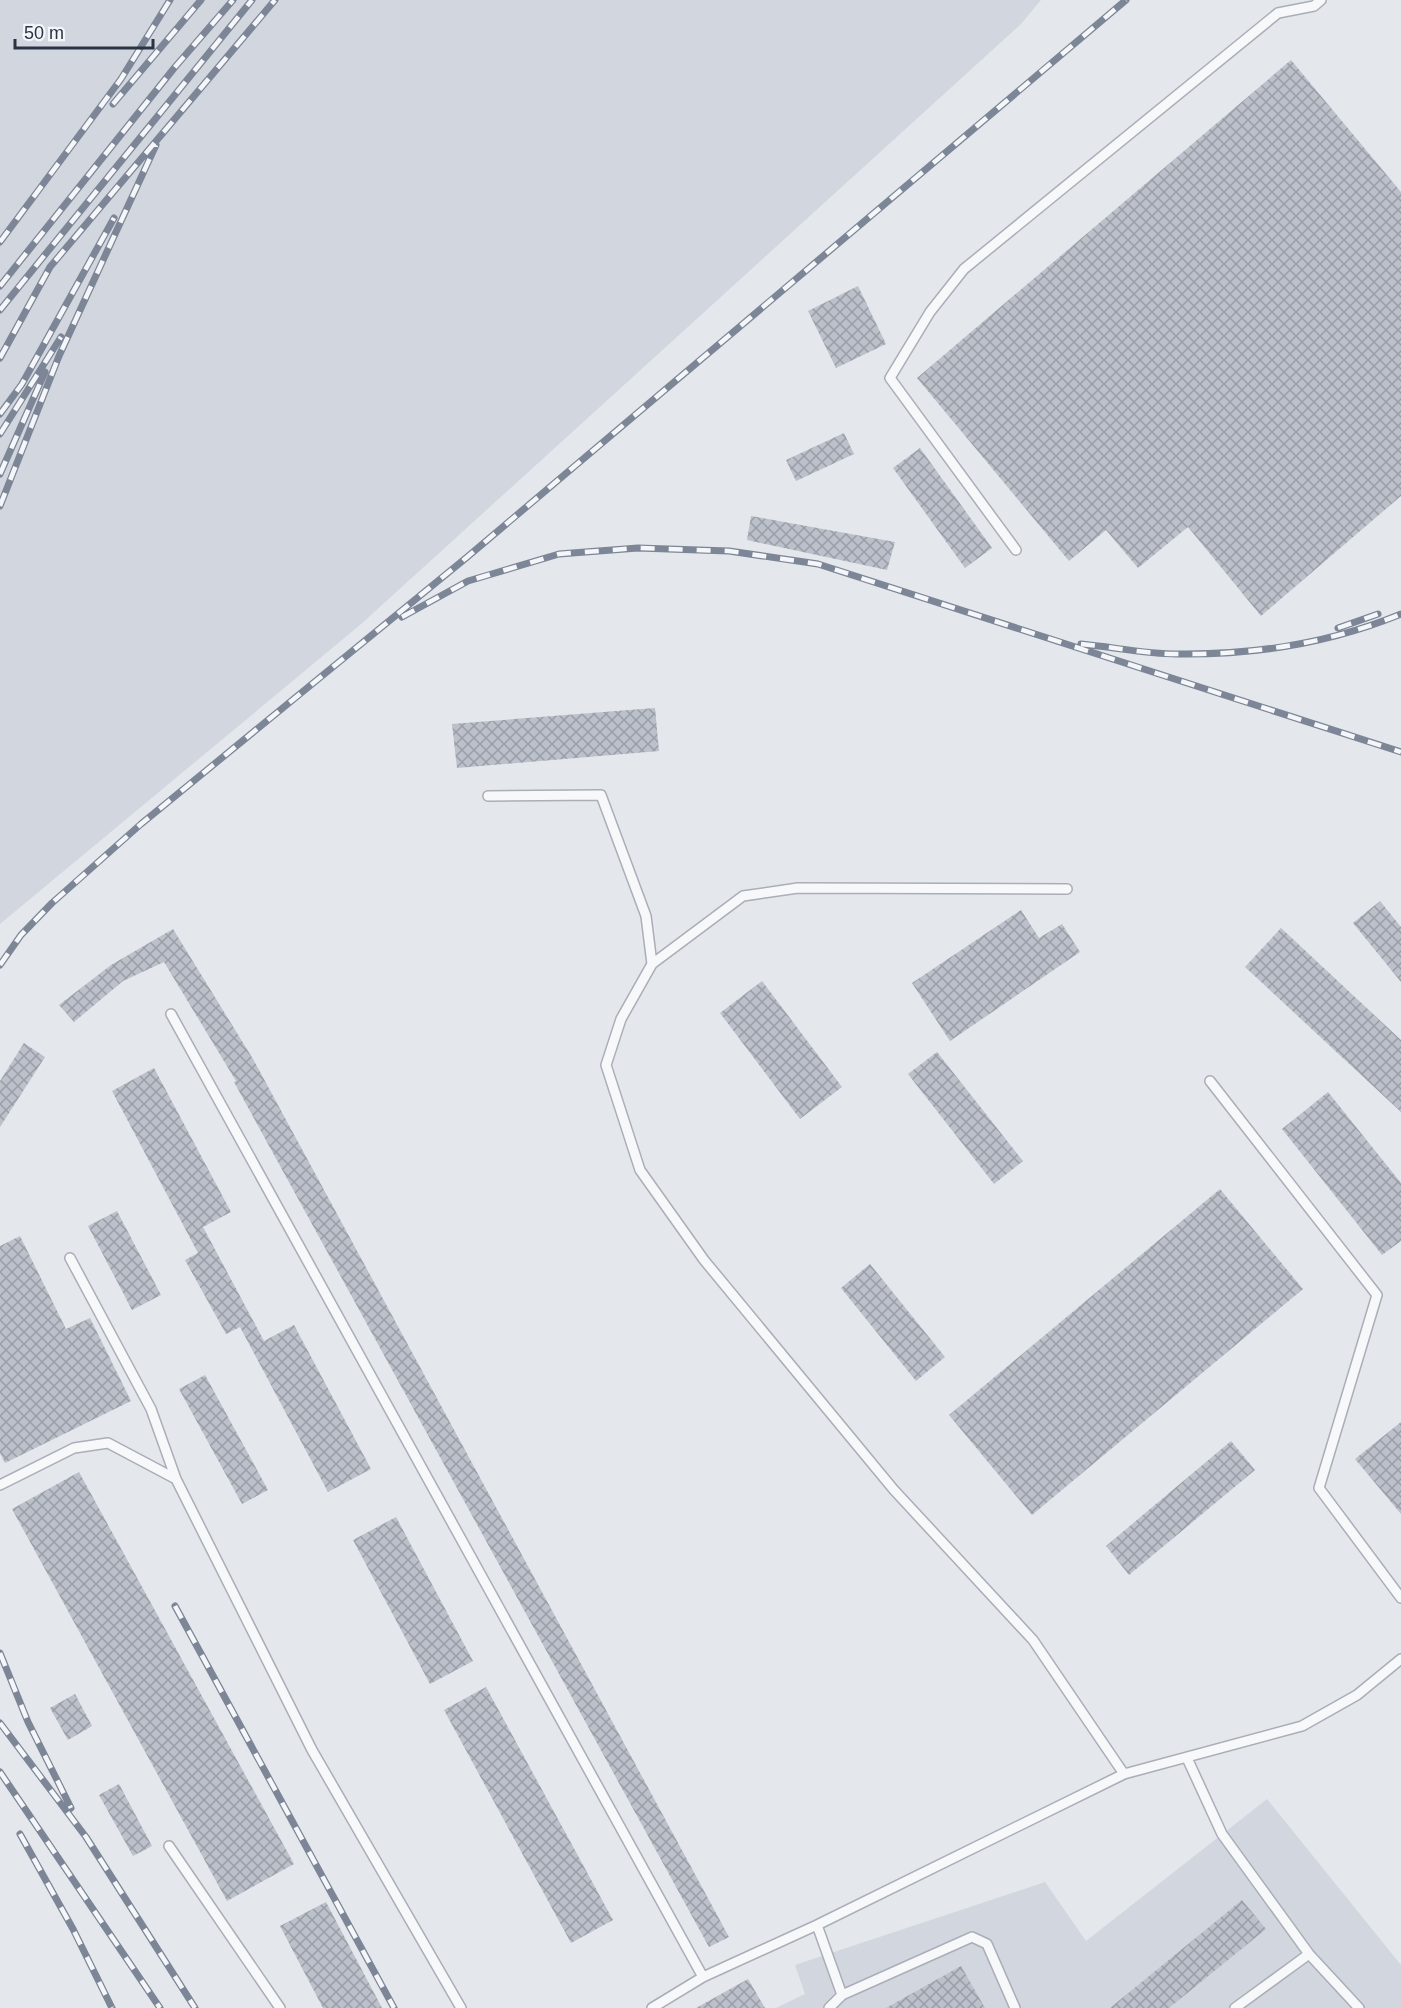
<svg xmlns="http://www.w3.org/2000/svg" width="1401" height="2008" viewBox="0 0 1401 2008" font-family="Helvetica,sans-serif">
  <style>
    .built { fill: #d2d6de }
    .building { fill: url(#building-cross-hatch) }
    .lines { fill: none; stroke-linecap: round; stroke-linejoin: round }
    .service-casing { stroke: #a9aeb7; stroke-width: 12 }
    .service { stroke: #f7f8fa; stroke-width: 9 }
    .rail-casing { stroke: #7d8696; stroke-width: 7 }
    .rail { stroke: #f4f6f9; stroke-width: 4.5; stroke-dasharray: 14; stroke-linecap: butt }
  </style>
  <defs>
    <pattern id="building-cross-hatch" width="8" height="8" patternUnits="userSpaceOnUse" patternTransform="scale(1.5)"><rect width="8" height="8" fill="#bbc0ca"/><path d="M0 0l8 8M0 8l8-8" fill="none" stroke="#989da6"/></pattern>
  </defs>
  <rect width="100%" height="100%" fill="#e4e7ec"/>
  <path class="built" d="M0,0H1041L1021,24L360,625L0,924Z
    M1267,1799L1401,1965V2008H776L805,1994L795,1965L1045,1882L1086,1941Z"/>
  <path class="building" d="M1291,60L1401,192V496L1261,616L1188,527L1138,568L1106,530L1069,561L917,378Z
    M858,286L886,344L836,368L808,311Z
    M844,433L854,454L796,481L786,460Z
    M920,448L992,548L965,568L893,468Z
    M751,516L895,542L887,570L747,540Z
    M655,708L659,751L457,768L452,724Z
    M1380,901L1401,927V982L1353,923Z
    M1021,910L1039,938L1062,924L1080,952L950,1041L912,983Z
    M1281,928L1401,1040V1112L1245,967Z
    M173,929L253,1059L729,1937L709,1947L234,1082L236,1081L164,962L123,981L74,1022L59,1005L111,965Z
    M762,981L842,1087L800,1119L720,1013Z
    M24,1043L45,1057L0,1127V1081Z
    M937,1052L1023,1161L994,1184L908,1074Z
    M154,1068L231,1212L203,1227L264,1341L294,1325L371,1469L328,1492L240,1327L226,1334L185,1260L198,1253L112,1091Z
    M1328,1092L1401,1183V1241L1382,1255L1282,1129Z
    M1220,1189L1303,1289L1032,1515L949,1415Z
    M117,1211L161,1295L132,1310L88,1226Z
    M20,1236L66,1329L90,1318L131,1401L5,1463L0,1453V1246Z
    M870,1264L945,1357L916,1381L841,1288Z
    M205,1375L268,1490L242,1504L179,1389Z
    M1401,1422V1514L1355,1459Z
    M1231,1441L1255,1470L1129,1575L1106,1546Z
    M79,1472L294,1864L227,1901L12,1509Z
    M396,1517L473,1661L430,1684L353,1540Z
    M486,1687L613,1920L571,1943L444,1710Z
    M75,1694L92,1726L68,1740L50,1708Z
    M119,1784L152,1846L133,1856L99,1795Z
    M1242,1900L1266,1929L1169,2008H1110Z
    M326,1902L382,2008H323L280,1926Z
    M961,1966L985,2008H886Z
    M748,1979L765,2008H696Z"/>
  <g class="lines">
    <defs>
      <path id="service" d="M1016,550L890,378L930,312L964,269L1278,13L1314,6L1321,0
        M488,796L601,795L646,916L652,964
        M1067,889L798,888L743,896L652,964L621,1019L606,1065L640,1170L704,1260L894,1490L1033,1640L1124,1774
        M171,1014L703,1977
        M1210,1081L1377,1295L1319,1488L1401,1598
        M70,1258L151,1409L176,1479L312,1750L461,2008
        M0,1485L74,1448L108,1443L176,1479
        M1187,1758L1222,1834L1309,1954L1359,2008
        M169,1846L280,2008
        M817,1925L842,1995L829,2008
        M842,1995L972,1937L987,1944L1015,2008
        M652,2008L703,1977L817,1925L1124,1774L1302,1726L1357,1695L1401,1659
        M1235,2008L1309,1954"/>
    </defs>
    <use href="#service" class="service-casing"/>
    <use href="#service" class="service"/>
    <defs>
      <path id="rail" d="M113,104L201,0
        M0,242L121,79L170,0
        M0,286L175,67L233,0
        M0,310L252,0
        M0,358L50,267L275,0
        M0,414L22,384L114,218
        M0,434L61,337
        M0,474L45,372
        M0,506L59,356L156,145
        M402,617L468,581L559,554L638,548L729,551L818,564L1401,752
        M1338,628L1378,614
        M1081,644C1113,647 1146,654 1177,654C1253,655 1331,643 1401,614
        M0,965L21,935L52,903L141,824L466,558L1126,0
        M175,1606L394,2008
        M0,1653L28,1722L71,1808
        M0,1723L86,1837L195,2008
        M0,1772L160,2008
        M20,1834L73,1929L112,2008"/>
    </defs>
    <use href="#rail" class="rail-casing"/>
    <use href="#rail" class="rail"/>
  </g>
  <path d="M15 39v9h138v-9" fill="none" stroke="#2b3445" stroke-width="3"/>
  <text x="24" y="39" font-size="18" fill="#2b3445" stroke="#f4f6f9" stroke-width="4.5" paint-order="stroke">50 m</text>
</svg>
